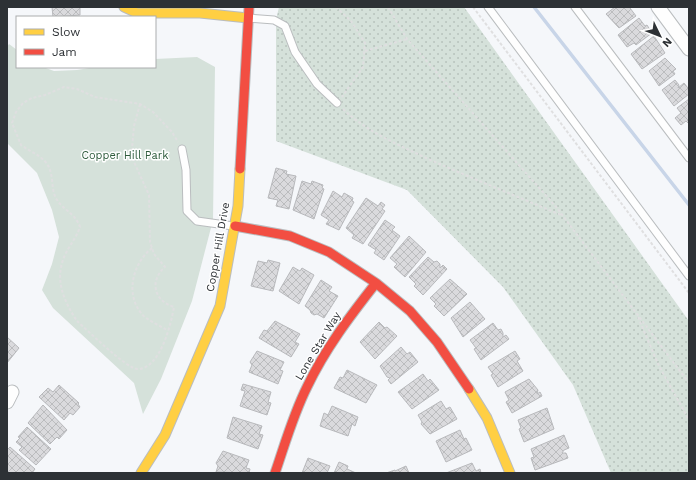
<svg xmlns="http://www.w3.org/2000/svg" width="696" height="480" viewBox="0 0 696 480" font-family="'Work Sans',sans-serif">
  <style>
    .grass { fill: url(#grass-dots) }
    .park { fill: #d5e1da }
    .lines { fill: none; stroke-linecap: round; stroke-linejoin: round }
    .stream { stroke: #c8d5e8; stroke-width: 3.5 }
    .building { fill: url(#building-cross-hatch); stroke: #b8b9bc }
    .lane-casing { stroke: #babdbf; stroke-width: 9 }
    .street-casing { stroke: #babdbf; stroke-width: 15 }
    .slow-casing { stroke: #babdbf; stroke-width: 11 }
    .jam-casing { stroke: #babdbf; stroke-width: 11 }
    .path { stroke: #dfdfe0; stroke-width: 2; stroke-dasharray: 3 2; stroke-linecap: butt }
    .lane { stroke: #fefefe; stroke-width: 7 }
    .street { stroke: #fefefe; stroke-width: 13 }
    .slow { stroke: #ffcf43; stroke-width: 9 }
    .jam { stroke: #f24e42; stroke-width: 9 }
    .labels { text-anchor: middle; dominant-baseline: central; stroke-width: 3; stroke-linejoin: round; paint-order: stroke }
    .park-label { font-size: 11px; fill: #2e5b3c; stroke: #fff }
    .street-label { font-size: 11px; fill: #2d3135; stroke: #fff }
  </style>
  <defs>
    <pattern id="grass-dots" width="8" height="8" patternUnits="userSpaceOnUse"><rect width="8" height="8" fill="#d5e1da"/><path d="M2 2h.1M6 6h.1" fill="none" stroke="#b7c2bc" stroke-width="1.8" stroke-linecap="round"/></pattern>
    <pattern id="building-cross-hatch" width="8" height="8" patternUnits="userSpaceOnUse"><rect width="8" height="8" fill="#dadadd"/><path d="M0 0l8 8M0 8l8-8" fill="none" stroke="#bbbcbe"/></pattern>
  </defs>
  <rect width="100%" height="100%" fill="#f5f7fa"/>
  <path class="grass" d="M279,7H464L689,321V473H611L573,385L503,287L407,190L276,141V20Z"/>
  <path class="park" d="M9,44L17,50V67H43L54,71L77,70L95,67H155V59L197,57L215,67L213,220L192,301L161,379L143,414L134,383L53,308L42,290L52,264L59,237L52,210L37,173L7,143V47Z"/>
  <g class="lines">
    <path class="stream" d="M534,7L689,205"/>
  </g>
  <path class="building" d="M52,7H80V15L53,17Z
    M615,7H632L630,8L636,16L619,28L606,14Z
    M639,18L645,26L647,25L652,33L636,45L634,43L627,47L618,35Z
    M654,36L665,53L642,69L631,54Z
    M665,58L676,69L673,71L675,74L659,86L649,71Z
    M675,80L679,85L678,88L684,83L688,88L689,94L674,106L662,90Z
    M689,99V124L686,121L681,125L675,118L681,113L677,108Z
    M276,168L287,171L286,174L296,176L289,209L276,206L278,200L268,198Z
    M302,181L311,184L312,181L323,185L322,188L324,189L314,219L293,210Z
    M333,191L342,197L344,193L353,198L352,201L354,202L339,230L326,224L329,220L321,215Z
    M366,198L378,206L381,202L385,205L382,209L385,211L363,244L352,238L354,235L346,228Z
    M385,220L395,227L392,230L400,236L384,260L374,253L376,250L368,245Z
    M409,236L426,252L405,277L394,267L397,264L390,258Z
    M428,257L434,262L437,261L440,264V268L443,265L447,269L423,295L414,286L416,284L409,277Z
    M268,260L280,263L273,291L251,286L258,261L267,263Z
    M293,267L300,271L302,268L314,275L299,304L279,291Z
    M450,279L467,294L444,316L434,306L436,304L430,298Z
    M321,280L332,287L329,291L338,296L324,318L317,314L314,315L311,313L310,310L305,306Z
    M470,302L485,319L463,337L451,318Z
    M275,321L300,334L295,342L299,344L291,357L259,338L264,330L267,331Z
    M379,322L385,328L387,327L397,336L375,359L360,342Z
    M493,323L498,330L501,329L503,333V337L506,335L509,339L481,360L474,349L476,348L470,340Z
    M7,337L19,348L7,363Z
    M401,347L407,354L410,352L418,362L391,384L388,380L390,378L387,377L380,366Z
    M257,351L284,362L280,370L283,371L278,384L249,372L252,365L250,362Z
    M515,351L520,359L517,361L523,371L498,387L491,375L493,374L488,367Z
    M347,370L377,385L366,403L334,388L340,377L343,378Z
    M423,374L428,381L430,379L439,390L412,409L398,392Z
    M529,379L538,390L537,394L540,392L542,396L512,413L506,402L509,400L505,392Z
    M243,384L271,392L268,402L271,403L267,415L240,406L245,391L241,390Z
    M59,385L79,403L78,404L80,407L73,415L70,413L64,420L39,397L48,388L53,392Z
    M441,401L446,409L450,407L457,419L430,434L421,424L422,422L418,415Z
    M43,405L67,430L59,439L57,437L50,444L28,423Z
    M332,406L358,417L355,426L352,424L348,436L320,426L324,413L328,415Z
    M547,408L554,429L524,442L519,429L521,428L518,420Z
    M233,417L262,426L259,434L263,435L258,449L227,438Z
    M27,427L51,449L36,465L19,450L22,447L16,442L20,438L18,437Z
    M460,430L464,439L466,438L472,450L446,462L436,441Z
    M564,435L569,448L564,450L562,453H566L568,458L535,470L531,458L534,457L531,449Z
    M10,447L35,469L32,473H7V450Z
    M223,451L249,460L246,468L250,469L249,473L216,472L218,466L216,463Z
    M308,458L330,466L327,473H302Z
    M339,462L348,466L347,469L356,473H334Z
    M472,463L476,471L480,469L481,473H446Z
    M406,466L409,473H386L395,470V471Z"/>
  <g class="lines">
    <defs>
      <path id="lane" d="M488,7L689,276
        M575,7L689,158
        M248,18L274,20L285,26L295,52L317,84L337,103
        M182,149L186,170L187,211L197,221L233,226"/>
      <path id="street" d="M658,7L689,49
        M7,402L12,392"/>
      <path id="slow" d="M124,7L137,13H200L248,18
        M469,389L487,418L510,473
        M141,473L165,435L220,306L238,206L240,169"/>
      <path id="jam" d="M240,169L249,7
        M235,226L290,236L329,252L376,283L410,311L437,342L469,389
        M275,473C285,444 293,415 307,387C325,349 350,316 376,283"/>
    </defs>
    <use href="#lane" class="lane-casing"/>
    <use href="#street" class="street-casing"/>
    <use href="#slow" class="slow-casing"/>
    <use href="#jam" class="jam-casing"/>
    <path class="path" d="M336,7L351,21L365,43L363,67L342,97
      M388,7L407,39L557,208L689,383
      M473,7L689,293
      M365,51L407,39
      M140,104L134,126L132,149L134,162L149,195L150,242L154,254L165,267C149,281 154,301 174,307C171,324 160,370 137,369C126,368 87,330 77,321C65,303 55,282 63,260C67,248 76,239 80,227C75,212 60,209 55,196C52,190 53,181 51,174C48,157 33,154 21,145L12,123L16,112L23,103L32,98L45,95L64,87L77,89L95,97L140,104L153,112L172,132L178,142
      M343,109C367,132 397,144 426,158C471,178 516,196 561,215
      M152,248C133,263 125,293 141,313C146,320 159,325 167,330
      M638,317L659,366L689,420"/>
    <use href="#lane" class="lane"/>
    <use href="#street" class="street"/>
    <use href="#slow" class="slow"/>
    <use href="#jam" class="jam"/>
  </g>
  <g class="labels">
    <g class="park-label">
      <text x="125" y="155">Copper Hill Park</text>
    </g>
    <g class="street-label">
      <text transform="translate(218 247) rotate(-80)">Copper Hill Drive</text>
      <text transform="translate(318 346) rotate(-59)">Lone Star Way</text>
    </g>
  </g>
  <rect width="696" height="480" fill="none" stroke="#2d3135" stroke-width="16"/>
  <rect x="16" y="16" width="140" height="52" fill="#ffffff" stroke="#abadae"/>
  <rect x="24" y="29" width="20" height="6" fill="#ffcf43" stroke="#abadae"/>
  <text x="52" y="36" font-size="12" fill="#2d3135">Slow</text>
  <rect x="24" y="49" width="20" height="6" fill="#f24e42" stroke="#abadae"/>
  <text x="52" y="56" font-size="12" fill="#2d3135">Jam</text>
  <g transform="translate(660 36) rotate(133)" stroke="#ffffff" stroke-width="3" paint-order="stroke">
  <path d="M0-3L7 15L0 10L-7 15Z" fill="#2d3135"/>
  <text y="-6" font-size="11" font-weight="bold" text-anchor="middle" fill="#2d3135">N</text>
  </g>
</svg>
